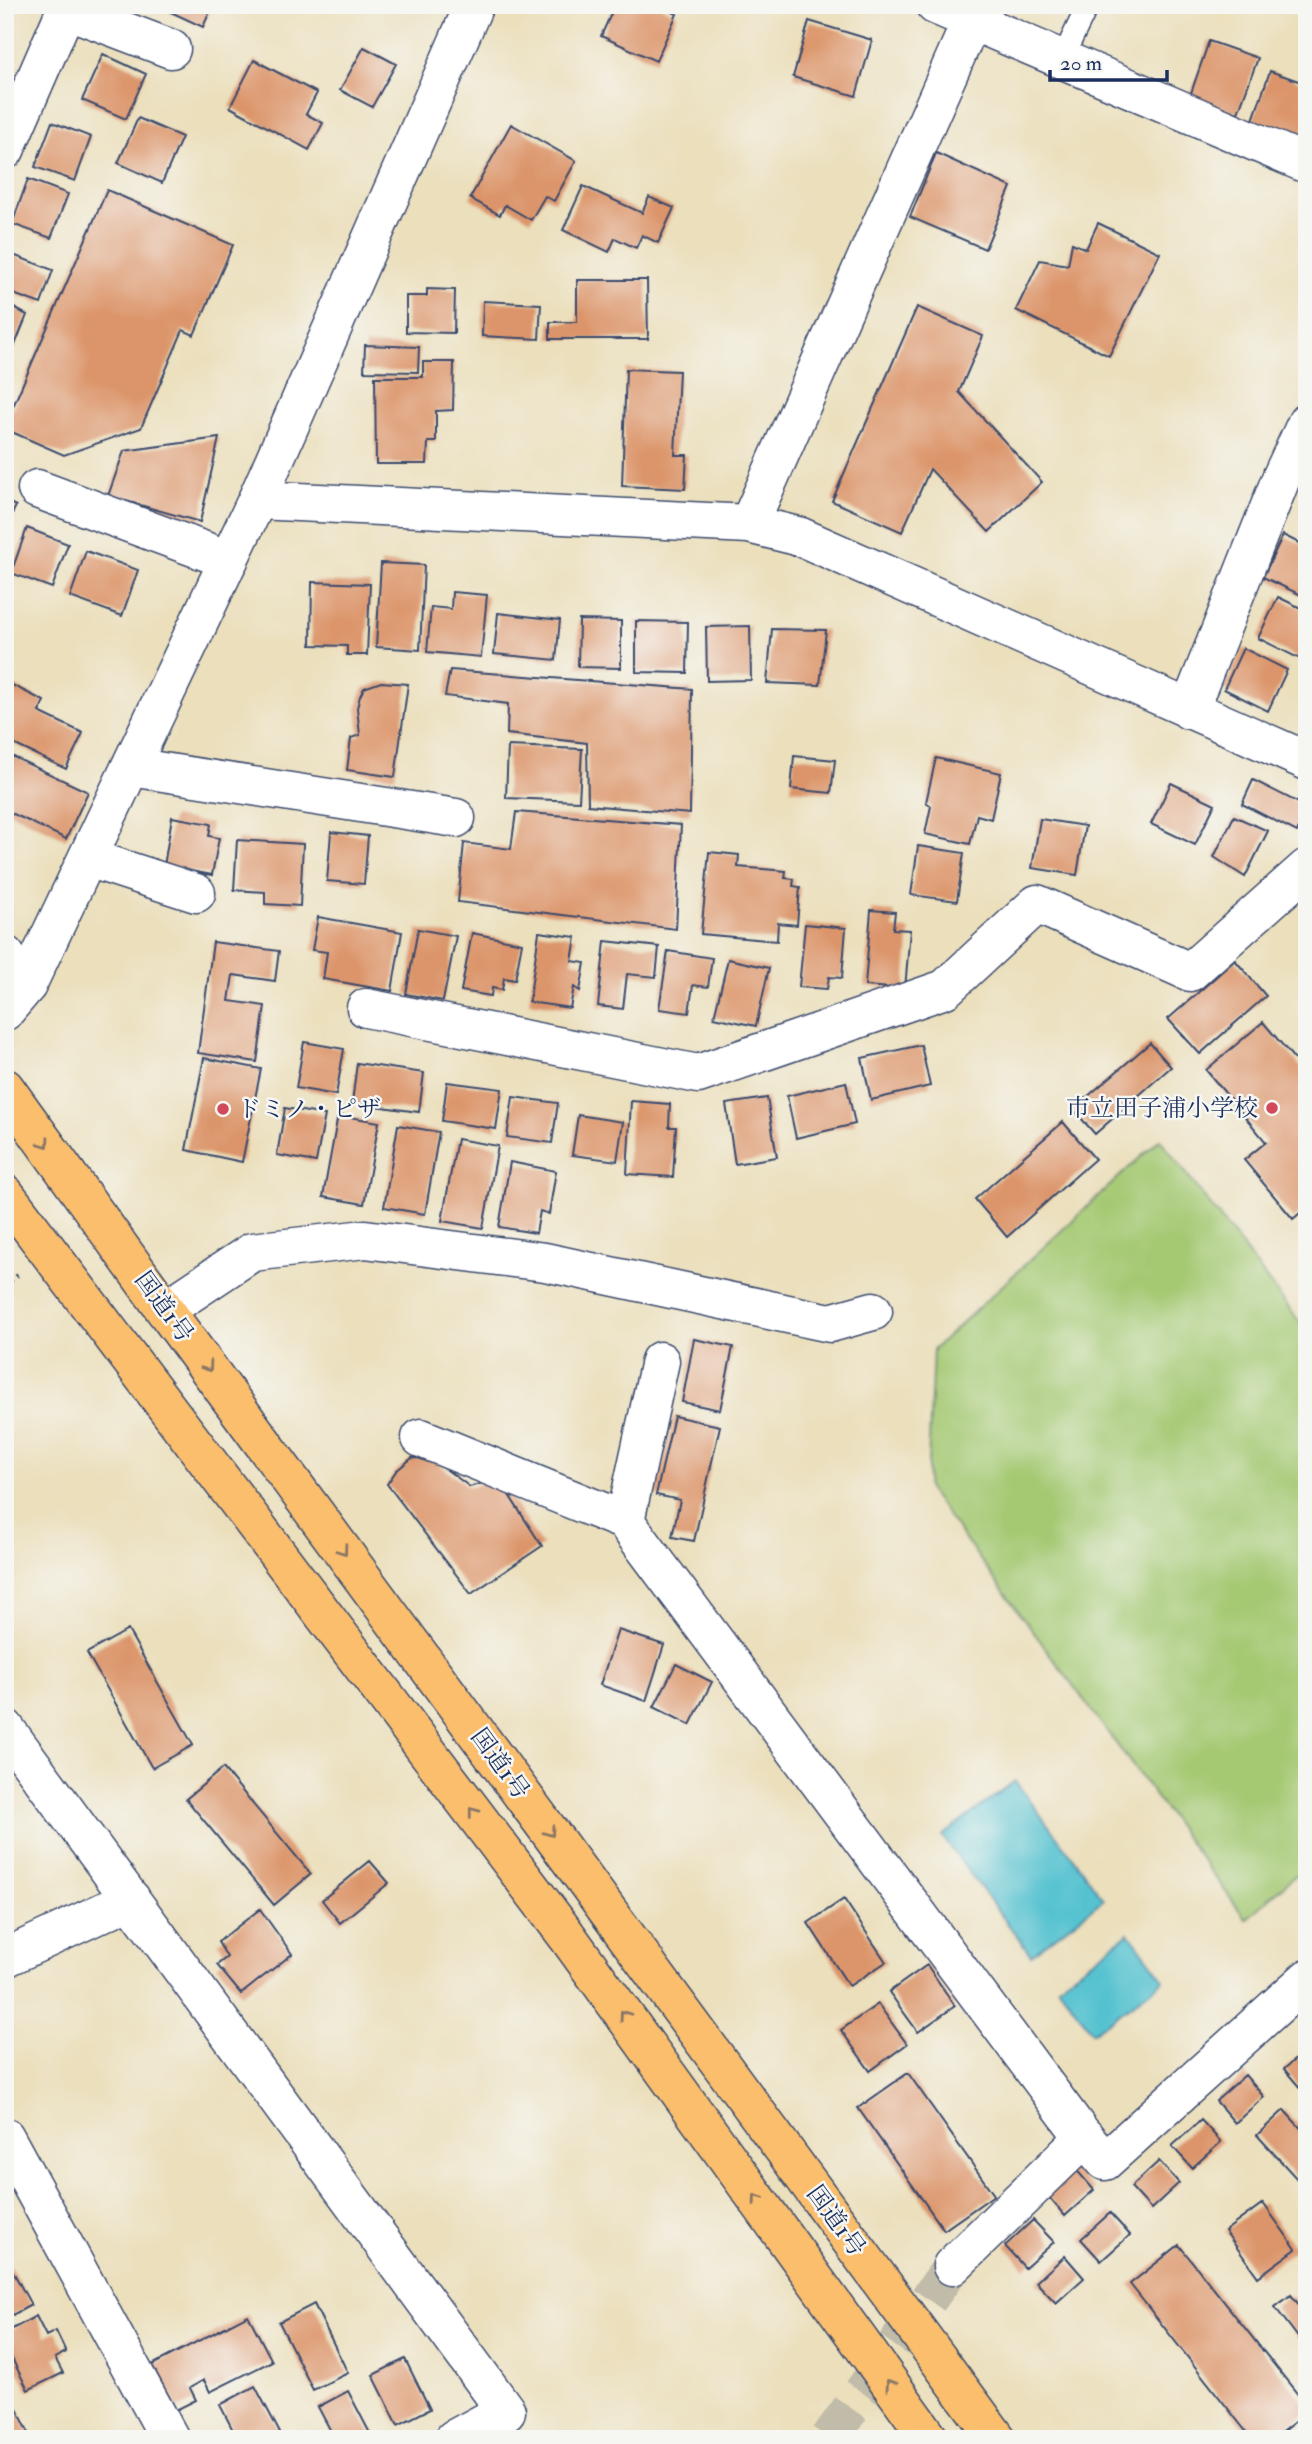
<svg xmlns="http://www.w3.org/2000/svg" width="1312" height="2444" viewBox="0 0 1312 2444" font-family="'IM FELL Double Pica','Noto Serif JP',serif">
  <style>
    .green { fill: #a5c973; stroke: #607c68; stroke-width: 2 }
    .water { fill: #56c2d0; stroke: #387897; stroke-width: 2 }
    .building { fill: #dc956a }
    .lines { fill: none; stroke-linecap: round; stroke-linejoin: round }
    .minor-tunnel { stroke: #c1bca9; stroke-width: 38; stroke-dasharray: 38 19; stroke-linecap: butt }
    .service-casing { stroke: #3a496c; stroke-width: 24 }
    .minor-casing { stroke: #3a496c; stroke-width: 41 }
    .tertiary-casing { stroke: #3a496c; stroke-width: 41 }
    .trunk-casing { stroke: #3a496c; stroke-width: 41 }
    .path { stroke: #3a496c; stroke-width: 4.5; stroke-dasharray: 2 5; stroke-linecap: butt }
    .service { stroke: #fff; stroke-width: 21 }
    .minor { stroke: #fff; stroke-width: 38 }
    .tertiary { stroke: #fff; stroke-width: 38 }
    .trunk { stroke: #fabe6d; stroke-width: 38 }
    .oneway { stroke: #8a7666 }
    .poi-dot { fill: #d1495b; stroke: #f6f6f2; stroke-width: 2.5 }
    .labels { text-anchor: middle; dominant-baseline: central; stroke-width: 5; stroke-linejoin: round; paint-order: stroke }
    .poi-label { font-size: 24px; fill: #1b2f5e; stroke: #f6f6f2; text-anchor: end }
    .street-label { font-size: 24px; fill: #1b2f5e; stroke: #f6f6f2 }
  </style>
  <rect width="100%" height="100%" fill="#f6f6f2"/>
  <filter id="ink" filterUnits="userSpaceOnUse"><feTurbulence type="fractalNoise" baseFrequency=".0143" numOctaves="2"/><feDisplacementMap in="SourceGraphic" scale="14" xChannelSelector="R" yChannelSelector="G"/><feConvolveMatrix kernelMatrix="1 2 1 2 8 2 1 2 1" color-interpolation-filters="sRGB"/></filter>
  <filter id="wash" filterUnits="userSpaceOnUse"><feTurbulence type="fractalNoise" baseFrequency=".00686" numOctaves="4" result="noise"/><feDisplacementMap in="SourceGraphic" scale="28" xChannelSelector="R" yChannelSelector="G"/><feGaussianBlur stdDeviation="1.57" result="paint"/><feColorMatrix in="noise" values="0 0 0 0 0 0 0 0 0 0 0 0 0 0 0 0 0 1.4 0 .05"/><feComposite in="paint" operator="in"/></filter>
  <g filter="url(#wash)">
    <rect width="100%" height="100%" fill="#ebdfbc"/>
    <path class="green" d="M1160,1139L1307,1332V1865L1246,1919L927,1488L933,1350Z"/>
    <path class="water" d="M1015,1781L1104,1899L1031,1955L942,1836Z
      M1129,1933L1164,1980L1093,2033L1058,1986Z"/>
    <g id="blocks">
      <path class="building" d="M161,5H213L203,27L160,7Z
        M615,5H658L677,14L656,61L601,36Z
        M809,21L872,40L856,96L793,77Z
        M1209,41L1258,58L1238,113L1190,96Z
        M364,47L396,64L372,107L340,90Z
        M103,54L146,74L126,119L82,100Z
        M254,60L317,93L306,114L323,123L309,150L230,107Z
        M1270,71L1307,84V123L1300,143L1251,126Z
        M138,118L182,137L162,183L118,163Z
        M52,122L91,137L75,181L35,167Z
        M511,124L576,161L554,201L545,196L531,220L505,205L500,215L470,198Z
        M936,153L1011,187L985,249L910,217Z
        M28,179L68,194L51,238L12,224Z
        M583,186L642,213L649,197L674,208L658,243L642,235L636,248L615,238L609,252L563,230Z
        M107,190L233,245L194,335L183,330L141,428L64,455L5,429V425Z
        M1098,223L1160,253L1109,356L1016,310L1040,260L1068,265L1072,243L1086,249Z
        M5,252L53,270L41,304L5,291Z
        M577,280H647L648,339H550V322H577Z
        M427,289L455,290L454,333L406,332V296H427Z
        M483,301L541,304L539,339L482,336Z
        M5,303L27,315L5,370Z
        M917,307L983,336L959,392L1042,482L989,532L930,469L902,532L832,501Z
        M365,345L419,347L418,372L364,371Z
        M423,362H454L453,410L436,411V442H428L427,464H376L375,377H423Z
        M626,369L679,371L675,455H687L685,489L622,486Z
        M219,438L200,522L108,496L124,451Z
        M5,501L16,506L5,528Z
        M27,528L68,544L52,588L11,573Z
        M1283,535L1307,547V598L1263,577Z
        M86,551L138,570L122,616L70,597Z
        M381,563L424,565L420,650L376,647Z
        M312,582L370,584L367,655H347V646L311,645Z
        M452,592L487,595L481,657L427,652L431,607L451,609Z
        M1278,597L1307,611V651L1302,660L1258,638Z
        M498,613L560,620L556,660L494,654Z
        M579,620L621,621V668L578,667Z
        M636,621L688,622L687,673L636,672Z
        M750,626L751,680L707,681L706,627Z
        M772,629L826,630L820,685L767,683Z
        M1243,648L1287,670L1268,711L1224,689Z
        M450,670L692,689L690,814L588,805L587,743L507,734L508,704L445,696Z
        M381,682L408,684L395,777L347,770L351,738L360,735L357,708L360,696L364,688Z
        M10,684L44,701L39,712L83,733L66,769L5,740V694Z
        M508,746L582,749L579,801L506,798Z
        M5,753L88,792L66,839L5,810Z
        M794,756L835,760L831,793L791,789Z
        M936,758L1001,773L991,819L977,815L970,844L925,834L931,806L926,802Z
        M1253,780L1307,807V813L1297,832L1242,804Z
        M1171,783L1215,804L1195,845L1151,824Z
        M516,812L681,825L676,929L458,902L464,843L511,849Z
        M1234,816L1268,831L1245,877L1214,857Z
        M172,817L211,824L209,836L219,838L212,875L164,866Z
        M1040,819L1085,826L1077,875L1032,868Z
        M331,832L368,836L364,884L327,881Z
        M237,840L303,844L300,906L265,904V892L234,890Z
        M918,846L964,853L957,901L911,895Z
        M709,852L739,855L738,867L786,871L785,878L794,879L793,886L800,887L797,925L778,923L777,941L701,934Z
        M871,910L895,912L893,929L910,930L905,989L865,986Z
        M318,917L402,932L392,991L323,979L327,952L312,950Z
        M805,924L846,928L842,978L829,977L827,989L799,987Z
        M418,929L456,936L443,1001L406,994Z
        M539,932L576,937L572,961L585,963L580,991L574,987L570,1008L529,1002Z
        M472,933L522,943L515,980L504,978L502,990L492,988L491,996L461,991Z
        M605,941L659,947L656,977L627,974L623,1009L598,1006Z
        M213,942L279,951L275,981L233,975L229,1001L265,1006L257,1062L198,1053Z
        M668,951L712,958L708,987L693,985L689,1013L659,1009Z
        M728,959L769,968L756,1026L714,1017Z
        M1235,960L1266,996L1200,1054L1168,1019Z
        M1263,1022L1307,1074V1207L1293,1219L1244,1160L1266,1142L1206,1070Z
        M304,1042L344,1049L336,1095L296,1088Z
        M1150,1043L1171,1067L1095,1134L1073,1109Z
        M921,1045L930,1086L871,1100L862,1058Z
        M204,1058L261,1069L242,1162L186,1150Z
        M357,1063L424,1073L419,1112L352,1103Z
        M447,1082L502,1089L496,1129L442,1121Z
        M846,1082L855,1124L796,1138L787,1096Z
        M513,1097L558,1103L552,1143L507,1137Z
        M767,1098L777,1157L735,1164L726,1104Z
        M631,1101L670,1104L669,1127H676L673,1177L627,1174Z
        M285,1108L325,1115L316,1162L277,1155Z
        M338,1115L379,1122L364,1204L323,1197Z
        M578,1115L623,1122L617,1161L572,1155Z
        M1063,1122L1095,1159L1007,1237L975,1199Z
        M398,1125L439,1132L425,1214L384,1207Z
        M457,1139L498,1146L483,1228L442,1221Z
        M510,1162L556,1171L549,1214L540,1211L536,1233L499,1227Z
        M694,1339L733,1347L720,1410L682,1402Z
        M674,1416L720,1426L694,1541L672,1537L680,1500L656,1495Z
        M412,1458L432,1459L470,1487L498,1478L542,1546L471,1594L387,1484L396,1471Z
        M128,1630L193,1745L152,1768L87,1653Z
        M618,1630L664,1645L646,1701L600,1685Z
        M676,1664L712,1682L690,1725L654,1707Z
        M223,1768L311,1874L274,1905L186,1799Z
        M370,1861L389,1883L340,1923L322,1900Z
        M844,1899L886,1962L849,1986L808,1923Z
        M260,1909L292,1954L241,1994L217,1965L227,1957L218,1942Z
        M927,1965L955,2006L918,2032L889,1992Z
        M878,2004L907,2044L870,2071L841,2030Z
        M1307,2049V2096L1284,2069Z
        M908,2073L994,2195L944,2230L858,2108Z
        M1245,2075L1264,2097L1235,2123L1216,2101Z
        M1284,2110L1307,2135V2190L1257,2135Z
        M1201,2120L1221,2142L1192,2168L1172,2146Z
        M1159,2161L1179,2183L1151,2209L1131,2187Z
        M1074,2167L1094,2190L1065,2216L1046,2194Z
        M1263,2203L1296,2249L1258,2277L1225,2231Z
        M1110,2213L1130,2235L1101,2261L1081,2239Z
        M1033,2220L1054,2242L1025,2268L1005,2246Z
        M1179,2245L1307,2406V2412L1273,2439H1252L1130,2284Z
        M1065,2256L1084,2278L1056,2303L1036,2282Z
        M8,2262L31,2305L5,2319V2264Z
        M1291,2295L1300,2306L1307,2301V2342L1303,2344L1275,2307Z
        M314,2304L348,2373L313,2390L279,2322Z
        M248,2315L272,2361L210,2392L204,2380L190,2388L196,2400L176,2410L152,2365Z
        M36,2316L46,2336L56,2331L66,2352L55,2358L63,2373L28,2390L5,2345V2333Z
        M405,2359L430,2409L398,2425L373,2375Z
        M5,2385L32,2439H5Z
        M255,2386L280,2433L269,2439H226L235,2434L220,2405Z
        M348,2391L373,2439H335L318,2407Z"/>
    </g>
  </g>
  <g filter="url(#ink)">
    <use href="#blocks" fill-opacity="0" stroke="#3a496c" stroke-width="2"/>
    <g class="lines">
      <path class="minor-tunnel" d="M829,2439L952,2266"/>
      <defs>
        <path id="service" d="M1061,61L1088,5"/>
        <path id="minor" d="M935,5L1307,164
          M66,9L171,49
          M5,150L68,5
          M37,489L229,560
          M257,500L749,524L801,537L1307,761
          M749,524L971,22
          M1189,710L1282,476L1307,422
          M131,767L456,818
          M88,858L196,893
          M5,955L27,985
          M366,1008L698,1074L945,989L1037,904L1190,972L1307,868
          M165,1310L252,1252L365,1239L545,1262L830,1323L873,1311
          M421,1438L625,1521L1077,2128L1105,2161L1307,1979
          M625,1521L660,1361
          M5,1728L506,2411L454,2439
          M5,1958L131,1899
          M5,2137L170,2439
          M952,2266L1085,2137"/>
        <path id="tertiary" d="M5,1011L27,985L257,500L474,5"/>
        <path id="trunk" d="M5,1088L165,1310L997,2439
          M5,1194L567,1936L930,2439"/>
      </defs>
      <use href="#service" class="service-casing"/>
      <use href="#minor" class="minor-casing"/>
      <use href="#tertiary" class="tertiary-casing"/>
      <use href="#trunk" class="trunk-casing"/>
      <path class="path" d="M5,1285L18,1275"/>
      <use href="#service" class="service"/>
      <use href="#minor" class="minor"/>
      <use href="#tertiary" class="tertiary"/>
      <use href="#trunk" class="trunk"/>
    </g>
    <defs><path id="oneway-chevron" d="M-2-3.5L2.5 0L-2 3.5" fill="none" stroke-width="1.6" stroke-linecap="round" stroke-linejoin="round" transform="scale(1.75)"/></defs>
    <g class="oneway">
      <use href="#oneway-chevron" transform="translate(45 1143) rotate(54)"/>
      <use href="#oneway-chevron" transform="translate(208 1367) rotate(54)"/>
      <use href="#oneway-chevron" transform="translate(343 1550) rotate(54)"/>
      <use href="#oneway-chevron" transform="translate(473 1812) rotate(-127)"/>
      <use href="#oneway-chevron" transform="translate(550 1832) rotate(54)"/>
      <use href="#oneway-chevron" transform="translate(624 2015) rotate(-126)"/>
      <use href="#oneway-chevron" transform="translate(757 2199) rotate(-126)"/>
      <use href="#oneway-chevron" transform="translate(890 2384) rotate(-126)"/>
    </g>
  </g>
  <g class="poi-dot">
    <circle cx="1272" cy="1108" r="7"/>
    <circle cx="223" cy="1109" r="7"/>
  </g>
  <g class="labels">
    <g class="poi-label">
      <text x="1258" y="1108">市立田子浦小学校</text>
      <text x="237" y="1109" text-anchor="start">ドミノ・ピザ</text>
    </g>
    <g class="street-label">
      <text transform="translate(164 1307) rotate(54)">国道1号</text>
      <text transform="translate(500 1764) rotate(54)">国道1号</text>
      <text transform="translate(836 2221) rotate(54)">国道1号</text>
    </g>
  </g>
  <rect width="1312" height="2444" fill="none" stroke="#f6f6f2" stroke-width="28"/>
  <path d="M1050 70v10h117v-10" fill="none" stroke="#1b2f5e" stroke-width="3.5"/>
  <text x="1060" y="70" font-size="21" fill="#1b2f5e" stroke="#f6f6f2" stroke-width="5" paint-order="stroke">20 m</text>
</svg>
